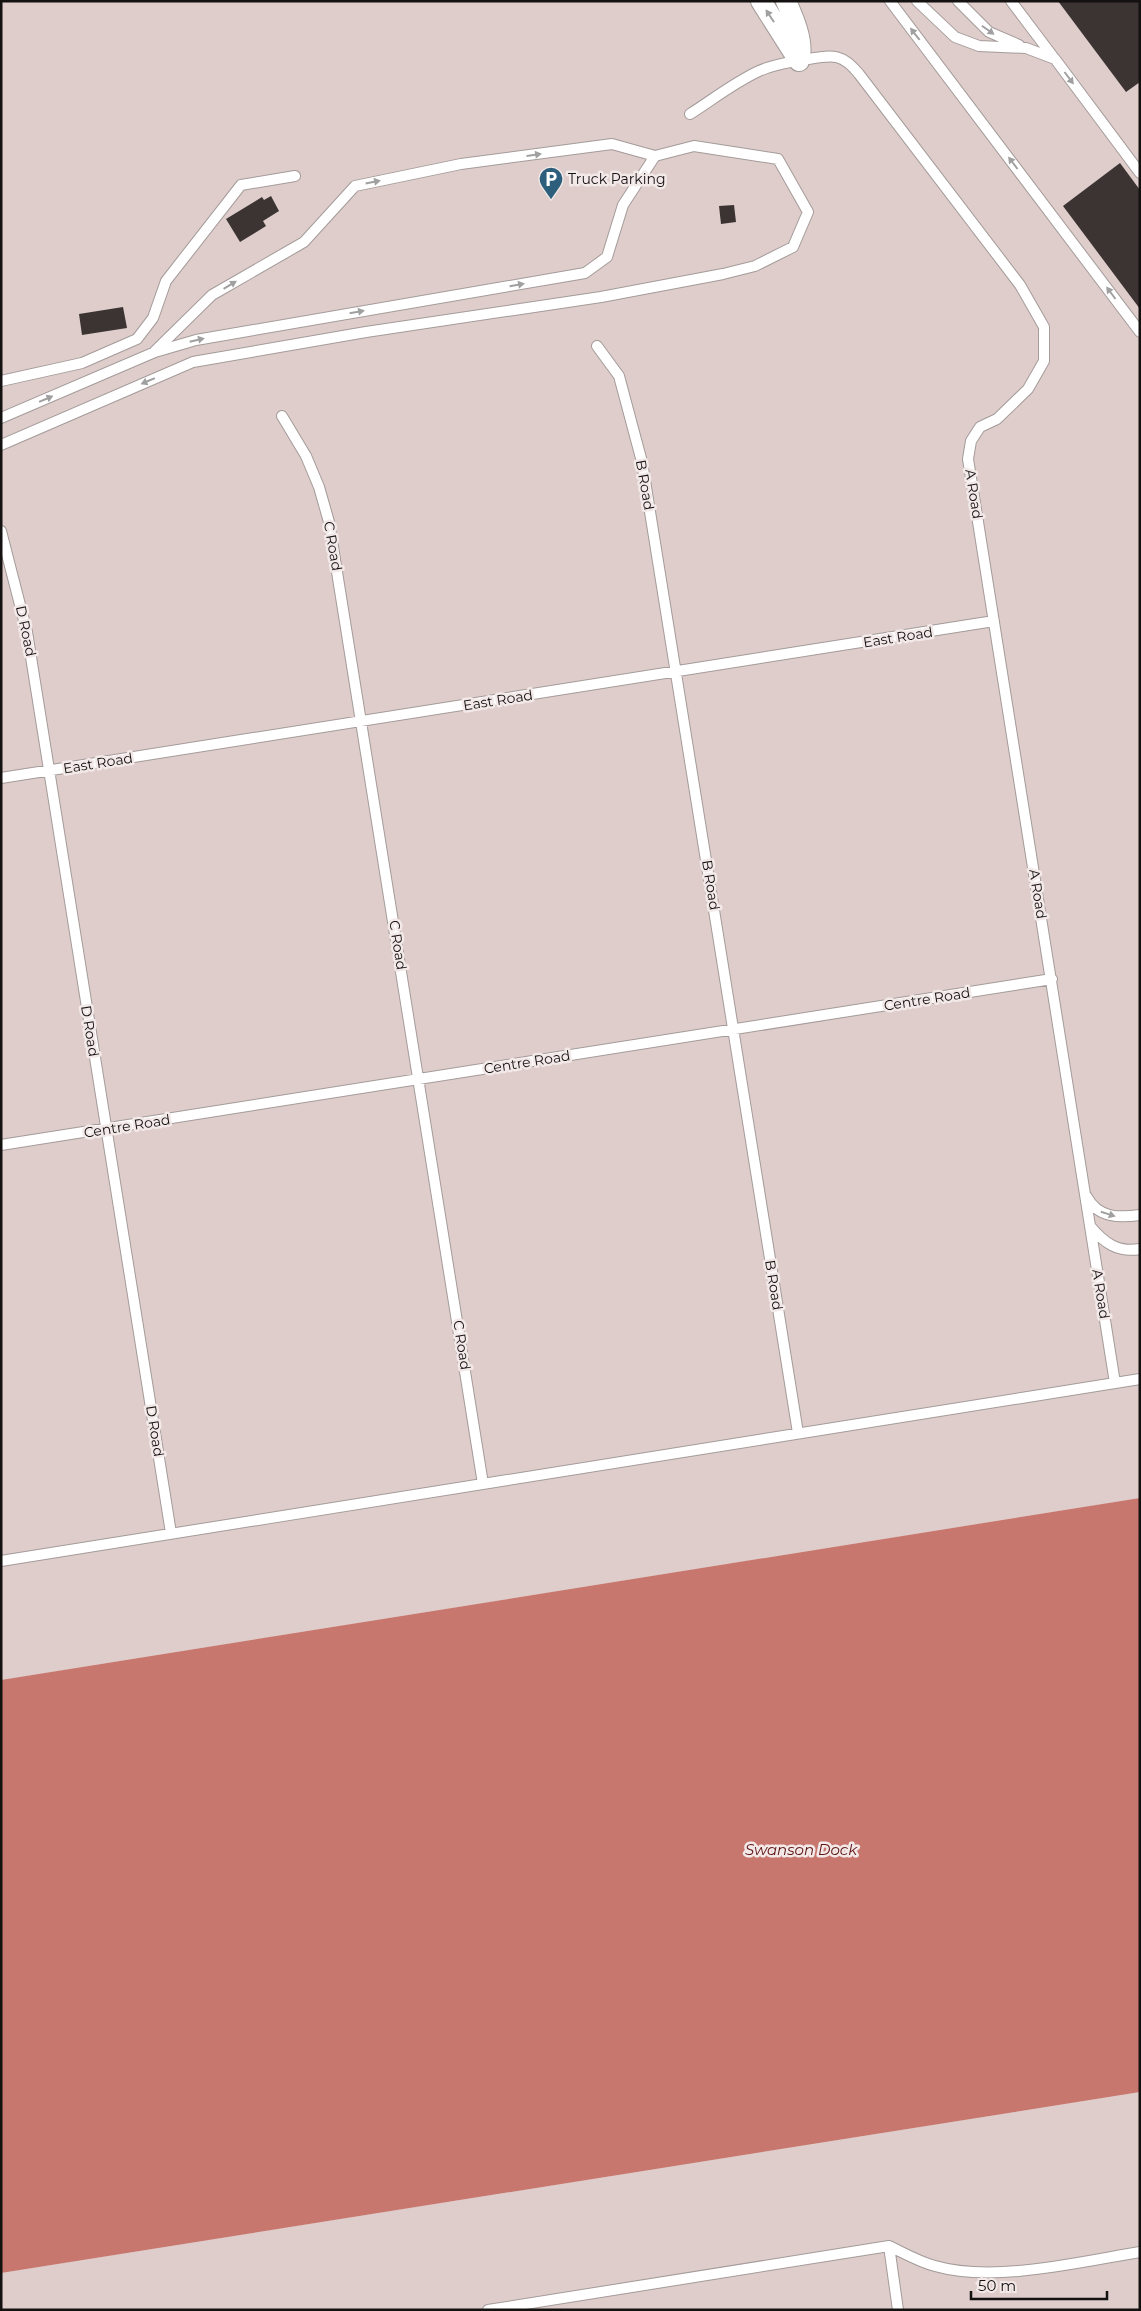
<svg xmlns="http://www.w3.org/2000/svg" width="1141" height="2311" viewBox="0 0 1141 2311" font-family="Montserrat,sans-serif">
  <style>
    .built { fill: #decdca }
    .water { fill: #c8776e }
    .building { fill: #3b3433 }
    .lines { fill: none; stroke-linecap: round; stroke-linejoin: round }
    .lane-casing { stroke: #a49b9a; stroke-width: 12 }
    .street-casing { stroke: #a49b9a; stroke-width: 22 }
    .lane { stroke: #fff; stroke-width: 10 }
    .street { stroke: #fff; stroke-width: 20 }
    .oneway { fill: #a1a0a0 }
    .labels { text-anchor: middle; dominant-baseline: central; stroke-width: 5; stroke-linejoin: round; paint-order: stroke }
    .poi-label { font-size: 14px; fill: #141111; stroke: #f2e9e8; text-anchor: start }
    .street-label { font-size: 14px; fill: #141111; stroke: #f2e9e8 }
    .water-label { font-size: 15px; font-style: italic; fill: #5d1311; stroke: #f2e9e8 }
  </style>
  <rect width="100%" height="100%" fill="#e5dcda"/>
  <path class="built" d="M1,1H1140V1498L1,1680Z
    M1140,2092V2310H1V2273Z"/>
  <path class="water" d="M1140,1498V2092L1,2273V1680Z"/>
  <path class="building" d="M1058,1H1140V82L1126,92Z
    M1120,163L1140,190V309L1063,206Z
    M271,196L279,211L263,221L266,226L240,242L226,219L262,197L264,200Z
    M734,205L736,222L721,224L719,206Z
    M123,307L127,328L82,335L79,314Z"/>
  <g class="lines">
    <defs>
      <path id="lane" d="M890,1L1140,332
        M917,1L955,37L979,46L1026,48L1055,59L1140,173
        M958,1L989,32L1019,45
        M1011,1L1054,58
        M690,114C712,100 735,82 759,71C774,64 791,62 808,59C833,55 842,53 859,74L1020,285L1044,327V361L1028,389L997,419L980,427L971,441L968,459L1115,1383
        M597,346L619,376L642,462L798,1433
        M155,351L212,295L304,242L355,186L461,164L612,144L655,156
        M1,381L82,363L137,339L153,318L166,281L241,185L295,176
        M282,416L306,456L319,487L329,522L483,1484
        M1,418L155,352L196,340L585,273L607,257L623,205L655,156L694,146L778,159L808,212L793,247L755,266L723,274L601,297L366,332L193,362L1,445
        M1,531L27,632L171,1533
        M1,778L994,621
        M1,1145L1052,979
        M1087,1197C1098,1218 1119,1218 1140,1215
        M1090,1226C1104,1243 1118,1253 1140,1249
        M1,1561L1140,1379
        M889,2246L898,2310
        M488,2310L889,2246C904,2253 919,2262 935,2266C994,2283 1079,2262 1140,2252"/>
      <path id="street" d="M761,1L799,61
        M786,1C793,17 803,39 800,56"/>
    </defs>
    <use href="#lane" class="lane-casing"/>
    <use href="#street" class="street-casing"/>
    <use href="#lane" class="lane"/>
    <use href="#street" class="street"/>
  </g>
  <defs><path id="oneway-solid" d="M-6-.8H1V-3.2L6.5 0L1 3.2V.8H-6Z" transform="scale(1.25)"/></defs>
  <g class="oneway">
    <use href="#oneway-solid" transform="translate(770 16) rotate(-123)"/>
    <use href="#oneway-solid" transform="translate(988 30) rotate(35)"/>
    <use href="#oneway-solid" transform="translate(915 34) rotate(-128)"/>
    <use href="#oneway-solid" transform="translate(1069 78) rotate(53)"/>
    <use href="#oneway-solid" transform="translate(534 155) rotate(-8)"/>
    <use href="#oneway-solid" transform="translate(1013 163) rotate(-127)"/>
    <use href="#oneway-solid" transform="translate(373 182) rotate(-11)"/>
    <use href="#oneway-solid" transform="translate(230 285) rotate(-31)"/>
    <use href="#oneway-solid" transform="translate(517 285) rotate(-10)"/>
    <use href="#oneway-solid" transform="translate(1111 293) rotate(-127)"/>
    <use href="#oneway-solid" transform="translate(357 312) rotate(-10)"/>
    <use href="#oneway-solid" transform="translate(197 340) rotate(-13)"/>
    <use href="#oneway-solid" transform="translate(148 381) rotate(157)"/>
    <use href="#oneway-solid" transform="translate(46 399) rotate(-23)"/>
    <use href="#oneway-solid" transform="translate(1108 1214) rotate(18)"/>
  </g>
  <defs>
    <symbol id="parking-pin" viewBox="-11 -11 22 30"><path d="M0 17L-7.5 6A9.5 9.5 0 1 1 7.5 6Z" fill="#2d5f7c" stroke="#f2e9e8"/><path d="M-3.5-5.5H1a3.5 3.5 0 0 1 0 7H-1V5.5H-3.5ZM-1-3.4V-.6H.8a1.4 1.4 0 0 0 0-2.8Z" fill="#fff"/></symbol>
  </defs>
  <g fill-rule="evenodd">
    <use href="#parking-pin" x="537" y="165" width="28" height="38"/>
  </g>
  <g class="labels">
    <g class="poi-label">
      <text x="568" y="179">Truck Parking</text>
    </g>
    <g class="street-label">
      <text transform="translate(645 485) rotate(80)">B Road</text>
      <text transform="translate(974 494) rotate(81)">A Road</text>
      <text transform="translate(333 546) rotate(80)">C Road</text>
      <text transform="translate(26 631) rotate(78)">D Road</text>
      <text transform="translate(898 637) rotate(-9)">East Road</text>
      <text transform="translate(498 700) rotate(-9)">East Road</text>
      <text transform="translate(98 763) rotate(-9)">East Road</text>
      <text transform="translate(711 885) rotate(81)">B Road</text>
      <text transform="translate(1038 894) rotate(81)">A Road</text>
      <text transform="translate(398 945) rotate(81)">C Road</text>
      <text transform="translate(927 999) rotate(-9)">Centre Road</text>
      <text transform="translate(90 1031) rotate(81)">D Road</text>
      <text transform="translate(527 1062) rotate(-9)">Centre Road</text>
      <text transform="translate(127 1126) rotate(-9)">Centre Road</text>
      <text transform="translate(774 1285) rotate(81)">B Road</text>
      <text transform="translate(1101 1294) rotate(81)">A Road</text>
      <text transform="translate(462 1345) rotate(81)">C Road</text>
      <text transform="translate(155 1431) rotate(81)">D Road</text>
    </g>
    <g class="water-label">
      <text x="801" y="1849">Swanson Dock</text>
    </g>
  </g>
  <rect width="1141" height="2311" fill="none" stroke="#141111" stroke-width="5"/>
  <path d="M971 2291v8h136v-8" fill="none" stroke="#141111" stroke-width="2.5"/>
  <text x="978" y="2291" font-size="15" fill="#141111" stroke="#f2e9e8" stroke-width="4" paint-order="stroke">50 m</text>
</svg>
